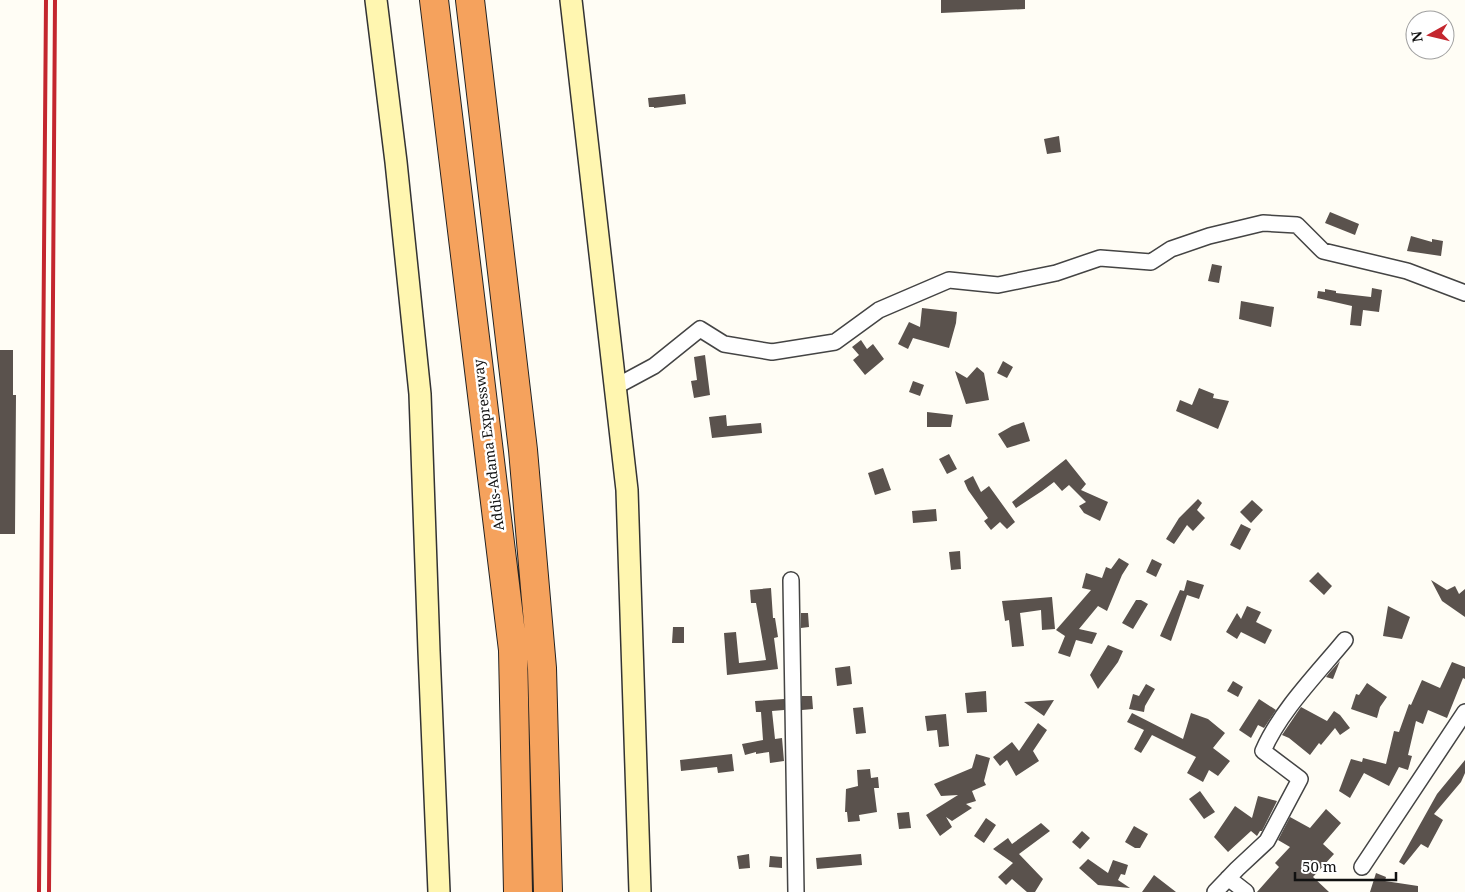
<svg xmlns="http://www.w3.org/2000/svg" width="1465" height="892" viewBox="0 0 1465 892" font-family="'Noto Serif',serif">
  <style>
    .building { fill: #5a524d }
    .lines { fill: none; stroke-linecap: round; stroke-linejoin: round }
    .street-casing { stroke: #444; stroke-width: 18 }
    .secondary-casing { stroke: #333; stroke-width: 24 }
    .highway-casing { stroke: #222; stroke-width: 30 }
    .street { stroke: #fff; stroke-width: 15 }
    .secondary { stroke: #fff6b0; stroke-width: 21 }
    .highway { stroke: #f5a25d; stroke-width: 28 }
    .rail { stroke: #c4262e; stroke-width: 4 }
    .labels { text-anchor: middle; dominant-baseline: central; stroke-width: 5; stroke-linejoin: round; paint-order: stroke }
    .street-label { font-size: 14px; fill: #111; stroke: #fff }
  </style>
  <rect width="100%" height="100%" fill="#fffdf5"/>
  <path class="building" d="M941,0H1025V9L941,13Z
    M685,94L686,104L654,108V107H649L648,98Z
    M1059,136L1061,152L1047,154L1044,139Z
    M1330,212L1359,224L1355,235L1325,223Z
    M1411,236L1432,242V239L1443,241L1441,256L1407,251Z
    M1212,264L1222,266L1219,283L1208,281Z
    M1372,288L1382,290L1379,312L1363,310L1361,326L1350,325L1352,306L1317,298L1318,291L1325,292V289L1336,291V293L1371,297Z
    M1241,301L1274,307L1271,327L1239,319Z
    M922,308L957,312L956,323L949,348L913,338L908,349L898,344L909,322L920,327Z
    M861,340L867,349L873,344L884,359L865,375L853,360L859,355L852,347Z
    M0,350H13V395H16L15,534H0Z
    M705,355L710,395L694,398L691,381L697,380L694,357Z
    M1003,361L1013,367L1007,378L997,373Z
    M977,367L984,373L989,400L966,404L955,371L967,378Z
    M913,381L924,385L920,396L909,392Z
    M1199,388L1214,394L1213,398L1229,401L1218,429L1176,411L1180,400L1192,405Z
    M927,412L953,415L951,427H927Z
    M726,415L727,426L761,423L762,433L712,438L709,417Z
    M1024,422L1030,441L1007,448L998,434L1012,426Z
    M949,454L957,469L947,474L939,459Z
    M1066,459L1086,484L1081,490L1108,502L1100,521L1084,513L1079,506L1086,502L1069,485L1062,491L1054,482L1042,491L1016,508L1012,502Z
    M883,468L891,490L875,495L868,473Z
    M973,476L981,492L989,486L1015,522L1007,529L1000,522L991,530L984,521L988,518L968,490L964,481Z
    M1198,499L1202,503L1197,510L1205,518L1193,531L1187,525L1174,544L1166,539L1179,518Z
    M1252,500L1263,510L1251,523L1240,512Z
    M936,509L937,521L913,523L912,511Z
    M1241,524L1251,529L1240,550L1230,545Z
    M960,551L961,569L951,570L949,552Z
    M1119,558L1129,564L1122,575L1107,611L1098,606L1079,629L1097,633L1092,644L1076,640L1070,657L1058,653L1065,636L1056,630L1091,590L1082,588L1086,573L1102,578L1106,567L1111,569Z
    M1152,559L1162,564L1156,577L1146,572Z
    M1318,572L1332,586L1324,595L1309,581Z
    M1187,580L1204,585L1199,599L1187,595L1171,641L1160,636L1180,590L1184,591Z
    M1431,580L1447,590L1455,586L1459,594L1465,589V617L1442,601Z
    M771,588L773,618H775L778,637L774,638L778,669L727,675L724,633L736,632L739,663L766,660L756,603H751L750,590Z
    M1052,597L1055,629L1042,630L1041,610L1020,613L1024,646L1012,647L1009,620L1005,621L1002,601Z
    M1136,600H1141L1148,604L1133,629L1122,623Z
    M1247,606L1261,612L1256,622L1272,630L1265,644L1241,632L1237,639L1226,632L1237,613L1241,619Z
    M1388,606L1410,617L1402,639L1383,636Z
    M801,613H808L809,627L801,628Z
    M673,627H684V643H672Z
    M1108,645L1123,651L1118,662L1098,689L1090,675Z
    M1340,661L1333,679L1326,677L1330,672Z
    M1452,662L1465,667V679L1463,678L1447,718L1428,710L1423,724L1416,721L1408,755L1412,756L1408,770L1399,767L1389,786L1364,773L1350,798L1339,791L1351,759L1362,762L1363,758L1386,764L1394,731L1399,732L1409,704L1411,705L1422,680L1440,688Z
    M850,666L852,684L837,686L835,668Z
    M1233,681L1243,687L1238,697L1227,691Z
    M1367,683L1387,697L1380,707L1377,718L1351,709L1356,694L1359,695Z
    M1146,684L1155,689L1145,706L1144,712L1129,709L1133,694L1139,696Z
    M986,691L987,712L967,713L965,693Z
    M802,696H812L813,709L802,710Z
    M784,699V710L772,711L775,739L782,738L784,761L770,763L769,752L756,754V752L745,755L742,744L763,740L761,712H756L755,701Z
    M1259,699L1276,710L1264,728L1258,725L1251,738L1239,730Z
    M1054,700L1044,716L1024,702Z
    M863,707L866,733L856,734L853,708Z
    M1301,707L1327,721L1334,711L1340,715L1350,728L1340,735L1335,728L1321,745L1319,743L1310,755L1289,738L1282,735Z
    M1132,713L1183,739L1191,713L1208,719L1225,733L1213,748L1230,761L1218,776L1209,770L1203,782L1187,773L1196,757L1152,735L1141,753L1134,749L1144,730L1127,722Z
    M946,714L949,746L939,747L937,730L927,731L925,716Z
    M1038,723L1047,730L1033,751L1039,761L1016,776L1007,760L1000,766L993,757L1012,742L1019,751Z
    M732,754L734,771L718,773L717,767L681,771L680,760Z
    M976,754L990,758L984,781L986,785L972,791L976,801L966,804L972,808L952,821L946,817L952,827L940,836L926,815L958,795L941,796L934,784L972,768Z
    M1465,760V773L1461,782L1434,814L1443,820L1428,848L1421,844L1404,865L1399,862L1437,794Z
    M870,769L871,778L878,777L879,788H874L877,812L859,815L860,821L848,822L847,812H845L846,789L858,786L857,770Z
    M1200,791L1215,812L1204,819L1189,799Z
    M1258,796L1277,801L1262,831H1260L1257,836L1251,831L1228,852L1214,837L1235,806L1252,818Z
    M1326,809L1341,823L1323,844L1334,854L1313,877L1329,892H1257L1279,867L1275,863L1290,847L1278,840L1290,817L1310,828Z
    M909,812L911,828L899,829L897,813Z
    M986,818L996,825L984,843L974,836Z
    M1041,823L1050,831L1019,854L1043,879L1035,892H1027L1012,879L1006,885L998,877L1013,863L993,849L1008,838L1012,844Z
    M1134,826L1148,834L1140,848H1135L1125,842Z
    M1082,831L1090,838L1080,849L1072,842Z
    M749,854L750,868L739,869L737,856Z
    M861,854L862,865L817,869L816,858Z
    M770,856L782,857V868L769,867Z
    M1088,859L1108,873L1113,860L1128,865L1125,875L1121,874L1118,880L1130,888L1098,885L1079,868Z
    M1376,873L1386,877L1385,881L1418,886V892H1370Z
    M1154,875L1176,892H1142Z"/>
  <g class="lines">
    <defs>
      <path id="street" d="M615,387L654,366L700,329L724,344L772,352L835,342L879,310L949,280L998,285L1056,273L1100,258L1151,262L1171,249L1209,236L1263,223L1297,225L1323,251L1407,271L1465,293
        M791,580L796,892
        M1362,867L1465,712
        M1228,878L1246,892
        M1215,892L1237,869L1267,841L1300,779L1263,751C1280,711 1318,673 1345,640"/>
      <path id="secondary" d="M376,0L396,162L420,394L429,651L439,892
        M571,0L627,490L640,892"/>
      <path id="highway" d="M434,0L513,650L518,892
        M470,0L523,450L542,668L548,892"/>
    </defs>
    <use href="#street" class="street-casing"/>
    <use href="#secondary" class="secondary-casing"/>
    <use href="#highway" class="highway-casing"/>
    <use href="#street" class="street"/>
    <use href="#secondary" class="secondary"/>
    <use href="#highway" class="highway"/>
    <path class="rail" d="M39,892L46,0
      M49,892L55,0"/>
  </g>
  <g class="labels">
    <g class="street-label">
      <text transform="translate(488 445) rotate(-97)">Addis-Adama Expressway</text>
    </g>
  </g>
  <g transform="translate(1430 35) rotate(262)"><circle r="24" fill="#ffffff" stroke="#a0a0a0"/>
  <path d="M0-4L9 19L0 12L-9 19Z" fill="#c4262e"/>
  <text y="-8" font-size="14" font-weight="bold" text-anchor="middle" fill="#111111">N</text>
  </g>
  <path d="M1295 872v8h101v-8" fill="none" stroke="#111111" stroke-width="2.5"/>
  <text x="1302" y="872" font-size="15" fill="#111111" stroke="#ffffff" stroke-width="4" paint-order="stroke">50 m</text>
</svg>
